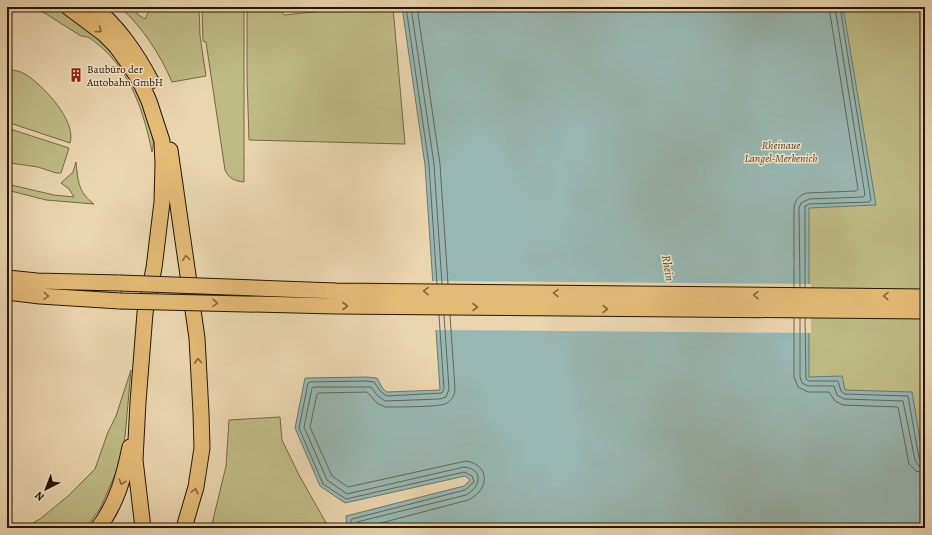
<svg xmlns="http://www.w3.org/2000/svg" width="932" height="535" viewBox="0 0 932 535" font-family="Alegreya,serif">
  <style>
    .green { fill: #bebb85; stroke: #726842 }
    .water { fill: #99b7b2; stroke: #6b776b }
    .pier { fill: #e9d5ae }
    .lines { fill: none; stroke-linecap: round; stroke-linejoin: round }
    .shore { stroke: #606659; stroke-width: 1 }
    .motorway-casing { stroke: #271600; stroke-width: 17 }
    .motorway { stroke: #e4ba77; stroke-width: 15 }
    .motorway-bridge-casing { stroke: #271600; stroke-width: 17; stroke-linecap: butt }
    .motorway-bridge { stroke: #e4ba77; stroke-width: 15 }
    .oneway { stroke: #86683c }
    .labels { text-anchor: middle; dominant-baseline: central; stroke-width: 3; stroke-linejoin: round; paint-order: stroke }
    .poi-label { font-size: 11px; fill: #271600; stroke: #f1e4ca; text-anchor: start }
    .park-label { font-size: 11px; font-style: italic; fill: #544828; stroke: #f1e4ca }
    .water-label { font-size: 12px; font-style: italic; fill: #4f4e3e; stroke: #f1e4ca }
  </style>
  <rect width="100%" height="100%" fill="#e9d5ae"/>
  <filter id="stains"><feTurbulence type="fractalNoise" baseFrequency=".005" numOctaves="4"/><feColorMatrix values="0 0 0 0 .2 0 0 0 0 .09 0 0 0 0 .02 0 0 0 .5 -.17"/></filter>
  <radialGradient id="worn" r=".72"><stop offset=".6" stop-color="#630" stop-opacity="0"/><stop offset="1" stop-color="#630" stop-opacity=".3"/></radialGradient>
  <path class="green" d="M35,7H57L59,8C101,35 128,66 146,113C150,125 156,139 152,152C144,113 131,72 100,46C93,41 90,36 81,36Z
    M120,7H140L137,14L145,19L151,7H199L200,36L206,76L172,82C160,54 143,28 120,7Z
    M202,7H244V182C235,181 229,179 225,170L206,42L203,41Z
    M247,7H278L284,15L362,7H393L405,144L249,140L247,77Z
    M622,7H925V528H695Z
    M7,69C13,70 20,71 25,74C43,85 77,121 70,143L7,122Z
    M7,128L69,148L61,173H56L38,167L10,163L7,169Z
    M76,162C78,181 78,192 94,204L46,200L7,190V184L54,195L74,197L69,189L61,183L73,172Z
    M131,370L125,437L117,470L101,507L86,528H24L40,519L68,496L95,469L108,432L116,416Z
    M280,417L282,440L299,475L329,528H211L226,466L229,420Z"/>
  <path class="water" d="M402,7H843L876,205L809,208V377L842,376L845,390L912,392L925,469V528H347L346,516L464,486L470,480L465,476L345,503L320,486L295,428L305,378L366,377L377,378L383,389L387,392L440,390L425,165Z"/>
  <path class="pier" d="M431,281L811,284V333L434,330Z"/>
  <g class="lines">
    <path class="shore" d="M406,7L429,165L437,284
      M411,7L434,164L442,284
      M417,7L440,164L448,284
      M794,287V208C795,200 799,195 807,193L856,191L858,189L829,7
      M800,287L799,208L801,203L809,199L863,197L865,195L835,7
      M805,287V206L809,204L869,202L871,200L840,7
      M794,318V377L798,387L808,392H829L835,401L843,405L898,407L909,464L916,471L925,473
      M800,318V377L802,383L808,386H834L837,395L844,399L903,401L915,460L919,466L925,467
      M805,318L806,379L809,381H838L841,391L845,394L908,396L919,458L921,461L925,462
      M351,528V520L352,519L465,490L474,482L472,476L464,472L346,499L323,484L299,428L308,383L310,382L366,381L374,382L381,392L387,396L442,393L444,389L439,315
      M356,528V524L357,522L466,495C481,487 484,469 464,467L347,494L327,480L304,427L312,388L314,387H371L377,395L385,401L440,399L446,397L449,389L444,315
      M362,528L468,500C489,491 491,465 466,461L348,487L332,476L310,427L317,394L319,393L367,392L377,403L385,407C397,407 437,407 445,404C452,401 455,395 455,389L450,315"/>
    <defs>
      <path id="motorway" d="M68,7L104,34L116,46L129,64L139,79L149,101L162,141L163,164L162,202L154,268L145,313L138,402L135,460L143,528
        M93,7C117,24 138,56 151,81
        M170,150L197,338L201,413L202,448L196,487L184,528
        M7,278L37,281L120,283
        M7,292L40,296L120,301
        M98,528C117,504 124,476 130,447"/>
    </defs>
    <use href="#motorway" class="motorway-casing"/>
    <use href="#motorway" class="motorway"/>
    <defs>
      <path id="motorway-bridge" d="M120,283L336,291L925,297
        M120,301L335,306L925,311"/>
    </defs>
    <use href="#motorway-bridge" class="motorway-bridge-casing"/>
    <use href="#motorway-bridge" class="motorway-bridge"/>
  </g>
  <defs><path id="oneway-chevron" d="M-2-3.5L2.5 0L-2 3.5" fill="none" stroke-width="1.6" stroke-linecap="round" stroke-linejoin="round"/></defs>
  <g class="oneway">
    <use href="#oneway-chevron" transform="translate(99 30) rotate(37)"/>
    <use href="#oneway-chevron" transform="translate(186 258) rotate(-98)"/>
    <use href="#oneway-chevron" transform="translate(426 291) rotate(-179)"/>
    <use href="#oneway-chevron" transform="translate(556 293) rotate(-179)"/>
    <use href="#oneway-chevron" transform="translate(756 295) rotate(-179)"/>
    <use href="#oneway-chevron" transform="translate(46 296) rotate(4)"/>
    <use href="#oneway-chevron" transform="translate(886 296) rotate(-179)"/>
    <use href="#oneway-chevron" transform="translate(215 303) rotate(1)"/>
    <use href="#oneway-chevron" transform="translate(345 306)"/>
    <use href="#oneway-chevron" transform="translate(475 307)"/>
    <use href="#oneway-chevron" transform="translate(605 309)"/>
    <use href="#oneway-chevron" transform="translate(198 361) rotate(-94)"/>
    <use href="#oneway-chevron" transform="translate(122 482) rotate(108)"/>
    <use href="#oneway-chevron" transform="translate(195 491) rotate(-75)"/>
  </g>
  <defs>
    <symbol id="building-bare" viewBox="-9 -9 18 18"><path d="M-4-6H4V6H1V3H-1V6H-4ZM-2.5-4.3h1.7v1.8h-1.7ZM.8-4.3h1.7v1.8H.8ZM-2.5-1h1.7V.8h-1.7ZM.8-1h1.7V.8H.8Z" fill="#8f2418" stroke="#f1e4ca" stroke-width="2.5" paint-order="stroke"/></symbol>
  </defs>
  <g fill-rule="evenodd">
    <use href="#building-bare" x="66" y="65" width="20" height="20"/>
  </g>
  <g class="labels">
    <g class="poi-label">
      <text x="87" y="69">Baubüro der<tspan x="87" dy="13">Autobahn GmbH</tspan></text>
    </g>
    <g class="park-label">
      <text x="781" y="145">Rheinaue<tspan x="781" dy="13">Langel-Merkenich</tspan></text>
    </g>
    <g class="water-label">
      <text transform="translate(668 268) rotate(81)">Rhein</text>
    </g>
  </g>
  <rect width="932" height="535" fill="none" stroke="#e9d5ae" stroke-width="24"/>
  <rect x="8" y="8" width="916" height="519" fill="none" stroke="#271600" stroke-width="2"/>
  <rect x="12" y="12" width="908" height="511" fill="none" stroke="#271600"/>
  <g transform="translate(46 489) rotate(222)" stroke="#f1e4ca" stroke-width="3" paint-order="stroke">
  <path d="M0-3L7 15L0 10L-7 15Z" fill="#271600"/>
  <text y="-6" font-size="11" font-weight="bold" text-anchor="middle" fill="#271600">N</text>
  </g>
  <rect width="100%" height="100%" filter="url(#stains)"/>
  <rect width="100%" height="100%" fill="url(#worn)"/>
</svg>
